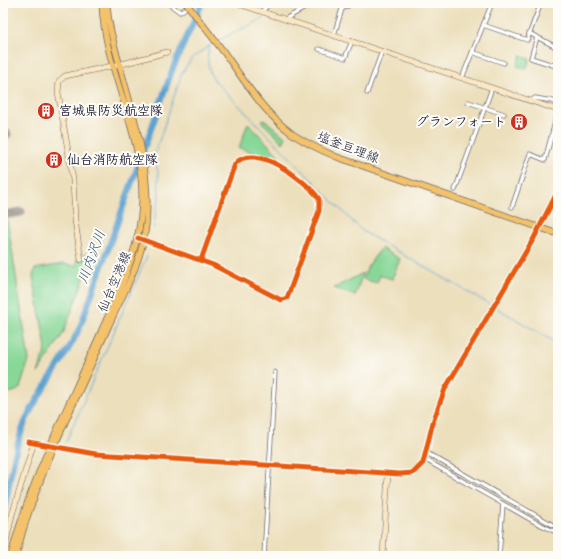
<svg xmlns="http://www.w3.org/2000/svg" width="561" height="559" viewBox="0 0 561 559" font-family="Kalam,'Klee One',sans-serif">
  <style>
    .green { fill: #87d797; stroke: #547c69 }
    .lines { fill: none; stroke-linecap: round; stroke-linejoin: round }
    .stream { stroke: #5ca1d1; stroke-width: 1 }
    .river { stroke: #5ca1d1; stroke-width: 6 }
    .taxiway { stroke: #87807c; stroke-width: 9 }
    .street-casing { stroke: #696468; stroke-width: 5 }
    .secondary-casing { stroke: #696468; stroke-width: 6 }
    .primary-casing { stroke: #696468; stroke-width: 7 }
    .street { stroke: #fff; stroke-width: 3.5 }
    .secondary { stroke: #fae7c3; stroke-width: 5 }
    .primary { stroke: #f3c26a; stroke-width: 5.5 }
    .primary-bridge-casing { stroke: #696468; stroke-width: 7; stroke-linecap: butt }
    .primary-bridge { stroke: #f3c26a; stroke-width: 5.5 }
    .cycleway-casing { stroke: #fdfcf7; stroke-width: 8 }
    .cycleway { stroke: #e8590c; stroke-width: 5 }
    .labels { text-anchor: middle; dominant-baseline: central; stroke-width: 4; stroke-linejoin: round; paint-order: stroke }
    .poi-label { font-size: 13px; font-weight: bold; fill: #22223b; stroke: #fdfcf7; text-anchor: start }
    .street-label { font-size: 13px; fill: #22223b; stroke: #fdfcf7 }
    .water-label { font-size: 14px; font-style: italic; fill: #3c5b7e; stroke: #fdfcf7 }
  </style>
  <rect width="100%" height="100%" fill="#fdfcf7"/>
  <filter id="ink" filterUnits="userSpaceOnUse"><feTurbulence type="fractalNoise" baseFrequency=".025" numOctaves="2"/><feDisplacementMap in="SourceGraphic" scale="8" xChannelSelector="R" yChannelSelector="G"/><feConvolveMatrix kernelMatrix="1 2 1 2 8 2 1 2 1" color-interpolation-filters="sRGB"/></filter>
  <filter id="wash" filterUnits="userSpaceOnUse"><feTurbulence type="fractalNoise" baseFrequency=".012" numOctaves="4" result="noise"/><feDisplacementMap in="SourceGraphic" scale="16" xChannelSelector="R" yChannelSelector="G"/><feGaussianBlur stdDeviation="0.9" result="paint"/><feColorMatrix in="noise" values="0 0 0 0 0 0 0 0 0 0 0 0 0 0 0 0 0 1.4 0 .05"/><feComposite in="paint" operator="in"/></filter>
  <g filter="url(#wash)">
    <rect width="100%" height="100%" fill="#ecdfbc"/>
    <path class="green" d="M521,55L530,59L526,69L517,66Z
      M264,119L286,138L283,143L261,121Z
      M248,123L278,155L276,161L239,148Z
      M3,218H7L29,360L20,388L16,391L4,394Z
      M381,248L400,259L392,279L380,275L377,283L363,279L368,266Z
      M89,253L93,255L63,334L38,373L46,348L33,276L35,269L63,264L77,266L76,260L83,259L84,255Z
      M363,273L355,296L334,288Z"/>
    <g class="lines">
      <path class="stream" d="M269,11L284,3
        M219,40L260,20L265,15
        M209,45C207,58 207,67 213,79L362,231L491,305
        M154,228L156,209L159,200L158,171L154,159L155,153L182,73L192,58L214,43
        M497,308L558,344
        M66,442L147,256"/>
      <path class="river" d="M3,517C9,488 15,439 29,414C44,384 66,359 80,327L173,68L202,3"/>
      <path class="taxiway" d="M3,134H7
        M3,215L21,212"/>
    </g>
  </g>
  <g filter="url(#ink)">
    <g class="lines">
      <defs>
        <path id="street" d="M168,3L180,12L193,3
          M262,11L270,3
          M285,19L314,3
          M483,25L527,40L541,3
          M529,33L558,48
          M334,35L342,9L353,3
          M537,37L531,58L556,66L558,57
          M319,49L345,58L352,41
          M472,52L504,63
          M462,78L492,3
          M367,93L382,51
          M531,101L535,98L558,102
          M468,102L504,114
          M455,190L492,88
          M512,207L530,154L545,160L558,111
          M425,452L558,528
          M424,459L535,522L558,533
          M264,556L275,372
          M499,556L503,504"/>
        <path id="secondary" d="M236,3L558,110
          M138,238L213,265L281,300L287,298L289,293L319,211V199C307,180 253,141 235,164L201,260
          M81,260L75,220L73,180L58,92L59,81L65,76L126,63L167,52
          M28,442L96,454L400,474L413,473L423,463L433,422L445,389L534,238L558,191
          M3,556L12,515L34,442
          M383,556L388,473"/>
        <path id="primary" d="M223,51C244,80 262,111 290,132C304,143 321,150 337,157L558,234
          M11,556C31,478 69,406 101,332C120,289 141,248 142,201C144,132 104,70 102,3
          M16,556C35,477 76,401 108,327C123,294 142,261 146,225C151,173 136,123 122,74C116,51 108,27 107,3"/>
      </defs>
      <use href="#street" class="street-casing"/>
      <use href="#secondary" class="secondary-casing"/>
      <use href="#primary" class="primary-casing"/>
      <use href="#street" class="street"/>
      <use href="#secondary" class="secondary"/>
      <use href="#primary" class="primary"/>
      <defs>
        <path id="primary-bridge" d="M186,3L223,51"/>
      </defs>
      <use href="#primary-bridge" class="primary-bridge-casing"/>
      <use href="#primary-bridge" class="primary-bridge"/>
      <defs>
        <path id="cycleway" d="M138,238L213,265L281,300L287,298L289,293L319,211V199C307,180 253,141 235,164L201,260
          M28,442L96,454L400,474L413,473L423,463L433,422L445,389L534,238L558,191"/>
      </defs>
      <use href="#cycleway" class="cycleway-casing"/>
      <use href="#cycleway" class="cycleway"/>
    </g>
  </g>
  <defs>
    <symbol id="building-disc" viewBox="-11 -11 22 22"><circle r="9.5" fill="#c8321e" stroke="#fdfcf7"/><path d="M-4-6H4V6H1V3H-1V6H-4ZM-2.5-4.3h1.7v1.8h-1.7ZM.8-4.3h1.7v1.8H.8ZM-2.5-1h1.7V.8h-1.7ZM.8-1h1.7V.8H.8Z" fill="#fff"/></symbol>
  </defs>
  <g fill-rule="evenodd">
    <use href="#building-disc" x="36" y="101" width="20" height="20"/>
    <use href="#building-disc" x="509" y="112" width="20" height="20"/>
    <use href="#building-disc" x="44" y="150" width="20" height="20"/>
  </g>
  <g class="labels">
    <g class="poi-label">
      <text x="59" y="111">宮城県防災航空隊</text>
      <text x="506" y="122" text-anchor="end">グランフォート</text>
      <text x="67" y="160">仙台消防航空隊</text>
    </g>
    <g class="street-label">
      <text transform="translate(348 148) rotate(21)">塩釜亘理線</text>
      <text transform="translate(115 282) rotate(-67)">仙台空港線</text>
    </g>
    <g class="water-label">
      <text transform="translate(92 257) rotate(-70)">川内沢川</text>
    </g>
  </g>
  <rect width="561" height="559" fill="none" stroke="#fdfcf7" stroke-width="16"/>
</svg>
